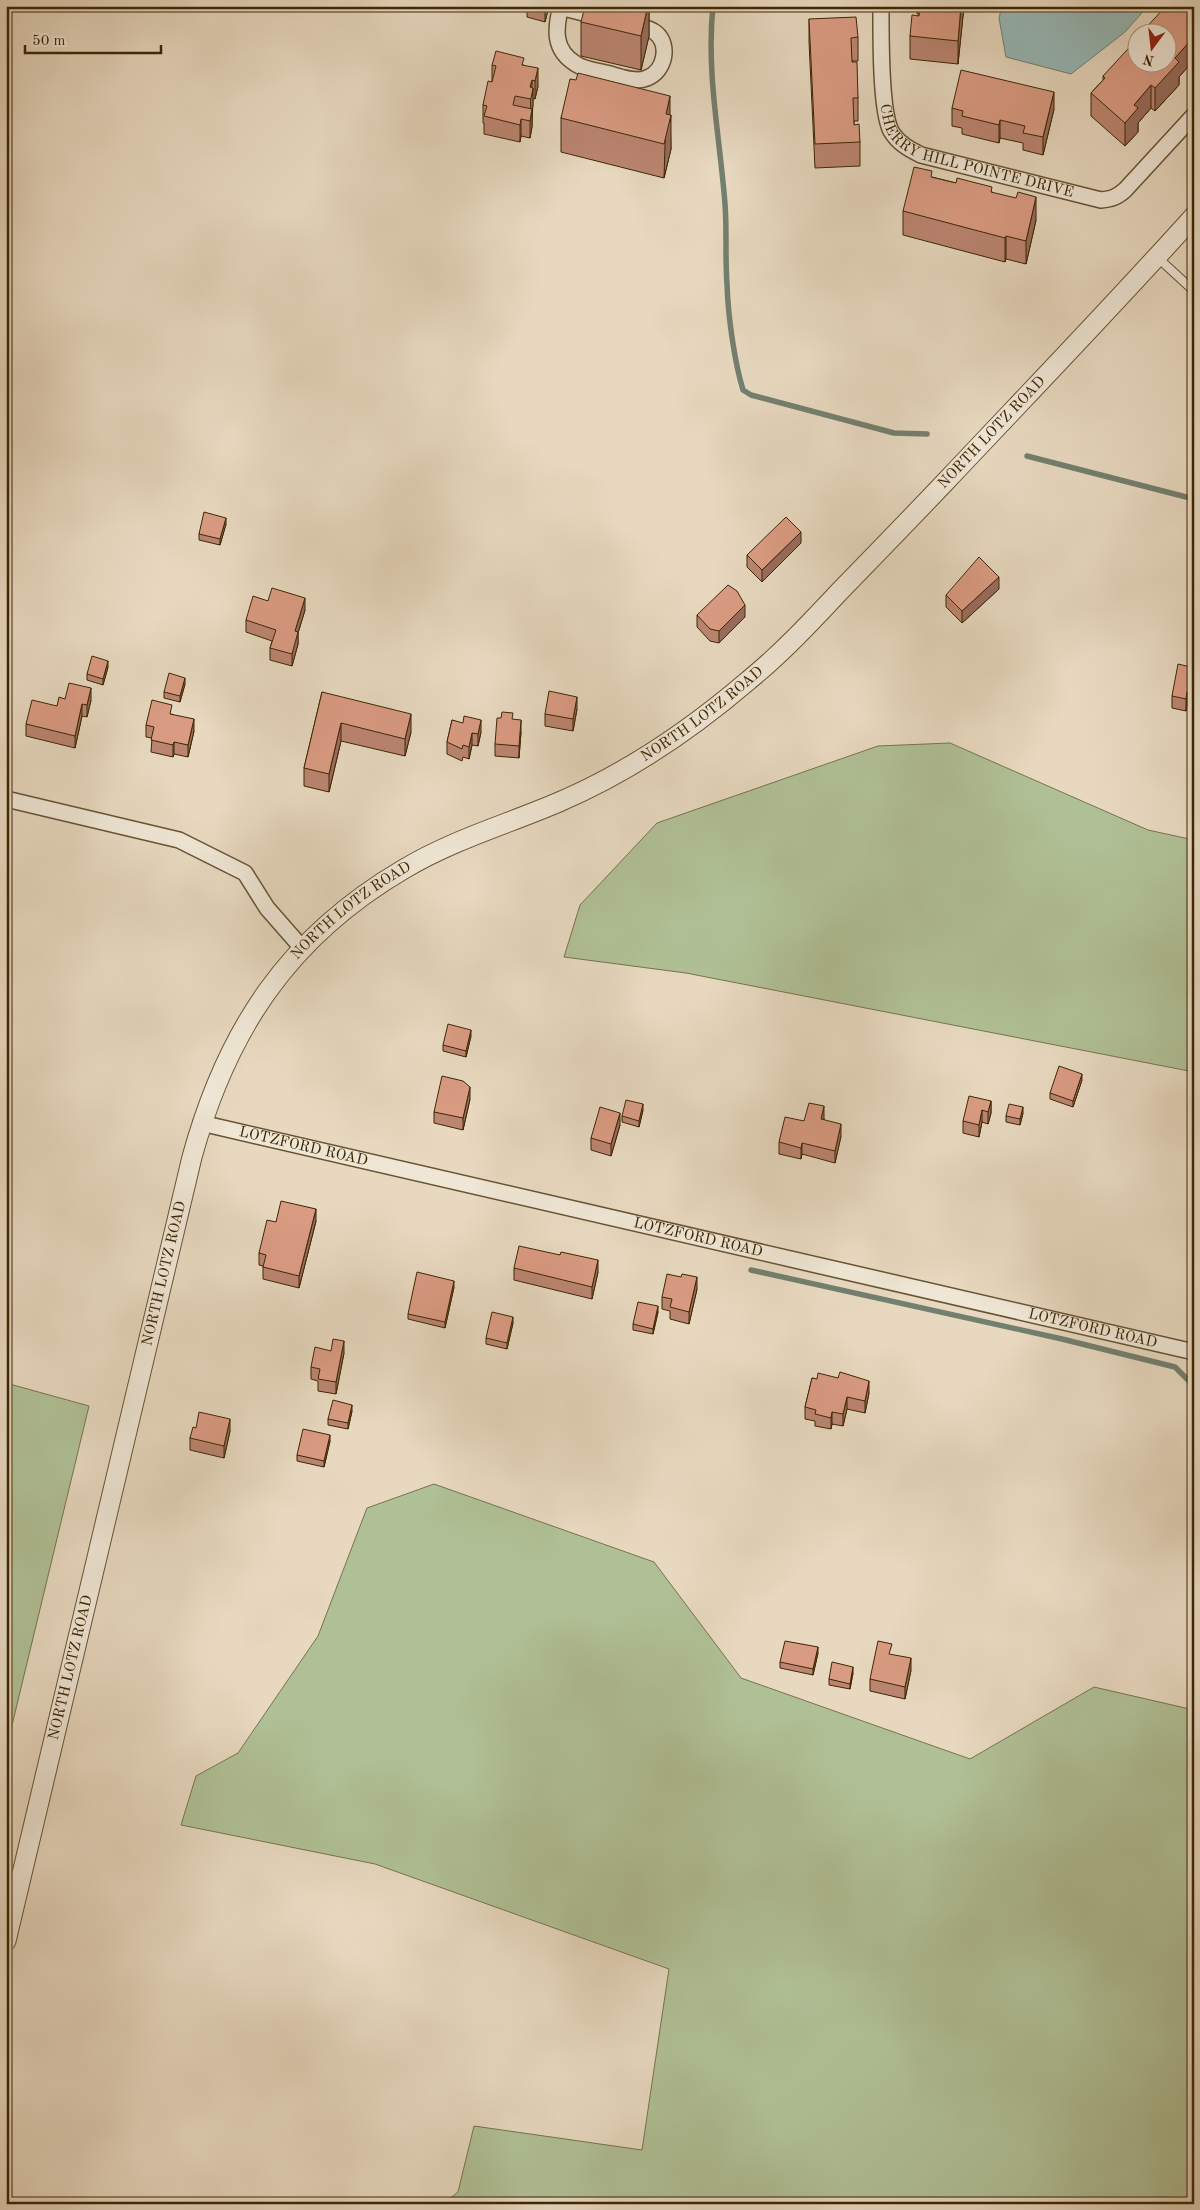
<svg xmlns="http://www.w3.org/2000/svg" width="1200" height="2210" viewBox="0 0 1200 2210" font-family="'Old Standard TT',serif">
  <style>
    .green { fill: #b0c096; stroke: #76744d }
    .water { fill: #97b9b7; stroke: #737f6f }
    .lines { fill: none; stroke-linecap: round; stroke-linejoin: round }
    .stream { stroke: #737f6f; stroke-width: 5.5 }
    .service-casing { stroke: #675333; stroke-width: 10 }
    .minor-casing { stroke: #675333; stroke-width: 18 }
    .tertiary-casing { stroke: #675333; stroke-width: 21 }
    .service { stroke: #efe6d5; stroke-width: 8 }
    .minor { stroke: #efe6d5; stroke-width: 15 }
    .tertiary { stroke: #efe6d5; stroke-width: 19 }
    .wall { fill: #bb8571; stroke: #3c2704 }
    .shaded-wall { fill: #996c5c; stroke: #3c2704 }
    .building { fill: #da9b83; stroke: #3c2704 }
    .labels { text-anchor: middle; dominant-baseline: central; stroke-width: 5; stroke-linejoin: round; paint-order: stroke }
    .street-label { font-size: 15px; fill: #3c2704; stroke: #efe6d5 }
  </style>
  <rect width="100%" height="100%" fill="#e7d8bf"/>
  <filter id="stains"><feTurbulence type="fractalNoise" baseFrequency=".004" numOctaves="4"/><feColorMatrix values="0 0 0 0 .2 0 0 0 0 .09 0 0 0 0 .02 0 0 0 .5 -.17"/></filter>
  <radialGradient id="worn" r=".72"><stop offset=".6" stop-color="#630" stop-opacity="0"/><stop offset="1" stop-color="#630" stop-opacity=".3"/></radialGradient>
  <path class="green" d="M950,743L1148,830L1194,840V1072L686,973L564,957L580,905L657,823L878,746Z
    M6,1383L89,1406L6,1750Z
    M434,1484L654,1562L741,1678L970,1759L1094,1687L1194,1710V2204H443L458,2192L474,2126L642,2150L669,1969L375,1864L181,1825L196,1776L238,1753L318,1636L367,1508Z"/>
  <path class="water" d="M1002,6H1148L1125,32L1071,74L1006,57L999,18Z"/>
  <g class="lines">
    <path class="stream" d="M713,6C706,73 720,138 725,204C727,230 725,257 727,284C728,315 734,360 743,390L751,395L894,433L927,434
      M1027,456L1194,499
      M751,1270L1062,1339L1175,1367L1194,1386"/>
    <defs>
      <path id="service" d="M1157,257L1194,291"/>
      <g id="minor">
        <path d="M561,6C555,29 553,50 576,64C585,70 599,71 610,74C621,77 636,83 647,78C665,71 670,45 656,33C649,27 638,26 630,24"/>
        <path id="s1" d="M881,6C881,33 880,110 891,131C898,143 909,149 921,155L1101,200C1112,199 1117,197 1125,190L1194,115"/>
        <path d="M560,7L603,18"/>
        <path d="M6,799L179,840L245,873L267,908L302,948"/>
        <path id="s2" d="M201,1123L1194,1352"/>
      </g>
      <g id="tertiary">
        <path id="s3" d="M6,1941L192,1157C227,1030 288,937 404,869C452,840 508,824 559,802C627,773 693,728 749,680C782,653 811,622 840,591C876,554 912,517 948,479C1030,392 1114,305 1194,216"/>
      </g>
    </defs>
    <use href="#service" class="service-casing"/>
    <use href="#minor" class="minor-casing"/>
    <use href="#tertiary" class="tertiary-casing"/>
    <use href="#service" class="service"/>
    <use href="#minor" class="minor"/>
    <use href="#tertiary" class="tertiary"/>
  </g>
  <path class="wall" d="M527,6H549L545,22L527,17Z
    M649,6V36L641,70L581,56V22Z
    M917,6H964L958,64L910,59V36L919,16V14H917Z
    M1194,15V63L1192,62L1179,77V85L1155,111L1151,108L1138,123V132L1125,146L1091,116V93L1103,80V76Z
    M809,19L858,37V61H852L858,98V121H854V125L860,142V166L815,168L809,42Z
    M492,65H524L538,86L535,99H533L532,127L530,138L521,136L520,142L484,134V123H483V105L492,82Z
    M576,80L670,115L671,149L664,178L561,152V118Z
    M952,108L1054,109L1043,155L1023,150V143L1000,138L999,143L962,134V128L952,126Z
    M932,177L992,192L1036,220L1026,264L1006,259L1005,262L903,235V211Z
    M226,524L220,545L199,540V534Z
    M801,543L762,582L747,567V555Z
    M999,589L962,623L946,607V595Z
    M268,601L305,610L298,633V644L292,666L270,660V648L272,641L246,632V620Z
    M697,615L745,617L719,643L710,641L697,627Z
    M108,667L103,685L87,680V674Z
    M1191,672H1194V706L1187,704L1186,711L1172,708V696Z
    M185,684L180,702L164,698V692Z
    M322,692L411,732L405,756L341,741L329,792L304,786V768Z
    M65,699L91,700L87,717L82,716L75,748L26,736V724L57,706Z
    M577,709L573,731L545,726V714Z
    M172,714L194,731L188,757L174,754L173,757L151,752L152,738L146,737V725Z
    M513,719L521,732L519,758L495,756V744Z
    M452,720L481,732L478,746L472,745L469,759L463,757L462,761L447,754V742Z
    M471,1036L466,1057L443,1051V1045Z
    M1082,1080L1073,1107L1050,1099V1093Z
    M470,1099L463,1130L434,1123V1112Z
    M991,1101V1113L988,1124L982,1122L979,1137L963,1133V1121Z
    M643,1110L639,1127L622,1122V1116Z
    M1023,1113L1020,1125L1006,1122V1116Z
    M824,1118V1120L841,1136L835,1163L802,1154L801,1159L779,1154V1142L804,1121Z
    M620,1125L611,1156L591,1150V1138Z
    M316,1221L299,1288L263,1279V1266L259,1265V1253L276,1222Z
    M560,1255L598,1272L592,1299L514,1280V1268Z
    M454,1287L445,1328L408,1319V1314Z
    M697,1289L689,1324L670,1319V1311L662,1309V1297Z
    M658,1312L653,1334L633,1330V1324Z
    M513,1323L507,1349L486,1344V1338Z
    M344,1353L336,1394L318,1391V1381L311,1379V1367Z
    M812,1378L869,1393L865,1413L847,1409L843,1426L832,1424L831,1429L815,1426V1421L805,1419V1407Z
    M352,1411L348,1429L328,1425V1419Z
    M196,1428L230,1431L224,1458L190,1450V1438Z
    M330,1441L324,1467L297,1461V1455Z
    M818,1653L813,1675L780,1668V1662Z
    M911,1670L905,1699L870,1691V1679Z
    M853,1673L850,1689L829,1685V1679Z"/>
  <path class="shaded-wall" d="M546,6H549L545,22V10Z
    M648,6H649V36L641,70V36Z
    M961,6H964L958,64V41Z
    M1192,39V62L1179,77V85L1155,111V88L1175,58Z
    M538,68V86L535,99V81Z
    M532,80V96L533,88V106L532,110V127L530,138V121L531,116L530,87Z
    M1151,85V108L1138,123V132L1125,146V123L1134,105Z
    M1054,92V109L1043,155V137Z
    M670,96V122L671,115V149L664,178L666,114Z
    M521,119V136L520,142V125Z
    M1000,120V138L999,143V125Z
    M1036,197V220L1026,264V241Z
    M1006,236V259L1005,262V238Z
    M226,518V524L220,545V539Z
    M801,532V543L762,582V570Z
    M999,577V589L962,623V611Z
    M305,598V610L298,633V644L292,666V654L295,631Z
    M745,605V617L719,643V631Z
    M108,661V667L103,685V679Z
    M185,678V684L180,702V696Z
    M91,688V700L87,717V705Z
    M1187,692V704L1186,711V699Z
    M577,697V709L573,731V719Z
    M82,704V716L75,748V736Z
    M411,714V732L405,756V739Z
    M194,719V731L188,757V745Z
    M481,720V732L478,746V734Z
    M521,720V732L519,758V746Z
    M341,723V741L329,792V774Z
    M472,733V745L469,759V747Z
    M174,742V754L173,757V745Z
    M471,1030V1036L466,1057V1051Z
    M1082,1074V1080L1073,1107V1101Z
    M470,1087V1099L463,1130V1118Z
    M991,1101V1113L988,1124V1112Z
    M643,1104V1110L639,1127V1121Z
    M824,1106V1118L821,1131V1119Z
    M1023,1107V1113L1020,1125V1119Z
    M982,1110V1122L979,1137V1125Z
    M620,1113V1125L611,1156V1144Z
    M841,1124V1136L835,1163V1151Z
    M802,1143V1154L801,1159V1148Z
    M316,1209V1221L299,1288V1276Z
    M598,1260V1272L592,1299V1287Z
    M697,1277V1289L689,1324V1312Z
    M454,1281V1287L445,1328V1322Z
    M658,1306V1312L653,1334V1329Z
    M513,1317V1323L507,1349V1343Z
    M344,1341V1353L336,1394V1382Z
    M869,1381V1393L865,1413V1401Z
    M847,1397V1409L843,1426V1414Z
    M352,1405V1411L348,1429V1423Z
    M832,1412V1424L831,1429V1418Z
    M230,1419V1431L224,1458V1446Z
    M330,1435V1441L324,1467V1461Z
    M818,1647V1653L813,1675V1669Z
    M911,1658V1670L905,1699V1687Z
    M853,1667V1673L850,1689V1684Z"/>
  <path class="building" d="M530,6H546L545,10Z
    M585,6H648L641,36L581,22Z
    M920,6H961L958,41L910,36L912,15L919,16Z
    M1166,6H1184L1194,15V40L1192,39L1175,58L1179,62L1155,88L1151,85L1134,105L1138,108L1125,123L1091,93L1105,78L1103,76L1138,38V62H1168V32H1142Z
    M856,17L858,37L851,38L852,62H857L858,98H853L854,125L859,124L860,142L815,144L809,19Z
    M496,51L524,58L522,65L538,68L535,81L532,80L530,87L533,88L531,99L515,96L513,105L532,109L530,121L521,119L520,125L484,116L487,106L483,105L488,81L492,82L496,66L492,65Z
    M961,70L1054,92L1043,137L1023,133L1025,126L1000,120L999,125L962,116L963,111L952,108Z
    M578,73L670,96L666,114L671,115L664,144L561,118L570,79L576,80Z
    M914,167L932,171L931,177L956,183L957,178L992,187L991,192L1016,198L1018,192L1036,197L1026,241L1006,236L1005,238L903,211Z
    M204,512L226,518L220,539L199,534Z
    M786,517L801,532L762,570L747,555Z
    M979,557L999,577L962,611L946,595Z
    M728,585L737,591L745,605L719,631L710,629L697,615Z
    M272,588L305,598L295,631L298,632L292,654L270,648L276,630L246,620L253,596L268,601Z
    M92,656L108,661L103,679L87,674Z
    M1178,664L1191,667V671L1194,672V694L1187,692L1186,699L1172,696Z
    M169,673L185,678L180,696L164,692Z
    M69,683L91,688L87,705L82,704L75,736L26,724L32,700L57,706L59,697L65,699Z
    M549,691L577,697L573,719L545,714Z
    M322,692L411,714L405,739L341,723L329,774L304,768Z
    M152,700L172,705L170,714L194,719L188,745L174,742L173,745L151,740L154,727L146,725Z
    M502,712L513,713L512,719L521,720L519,746L495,744L497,718H501Z
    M464,716L481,720L478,734L472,733L469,747L463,745L462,749L447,742L452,720L463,723Z
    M448,1024L471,1030L466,1051L443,1045Z
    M1059,1066L1082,1074L1073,1101L1050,1093Z
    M442,1076L463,1081L470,1087L463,1118L434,1112Z
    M969,1096L991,1101L988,1112L982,1110L979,1125L963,1121Z
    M626,1100L643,1104L639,1121L622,1116Z
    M809,1103L824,1106L821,1119L841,1124L835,1151L802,1143L801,1148L779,1142L785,1117L804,1121Z
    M1009,1104L1023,1107L1020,1119L1006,1116Z
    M600,1107L620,1113L611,1144L591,1138Z
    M281,1201L316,1209L299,1276L263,1267L266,1255L259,1253L267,1220L276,1222Z
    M519,1246L560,1255L561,1252L598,1260L592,1287L514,1268Z
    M417,1272L454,1281L445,1322L408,1314Z
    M667,1274L681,1277L682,1274L697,1277L689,1312L670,1307L672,1299L662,1297Z
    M638,1302L658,1306L653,1329L633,1324Z
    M492,1312L513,1317L507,1343L486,1338Z
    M333,1339L344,1341L336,1382L318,1379L320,1369L311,1367L315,1347L331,1351Z
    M840,1372L869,1381L865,1401L847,1397L843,1414L832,1412L831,1418L815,1414L816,1410L805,1407L812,1378L817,1379L818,1373L838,1378Z
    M333,1400L352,1405L348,1423L328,1419Z
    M199,1412L230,1419L224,1446L190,1438L193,1427L196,1428Z
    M303,1429L330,1435L324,1461L297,1455Z
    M785,1641L818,1647L813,1669L780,1662Z
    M878,1641L892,1644L889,1654L911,1658L905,1687L870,1679Z
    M832,1662L853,1667L850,1684L829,1679Z"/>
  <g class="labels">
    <g class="street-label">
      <text stroke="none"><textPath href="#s1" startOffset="210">CHERRY HILL POINTE DRIVE</textPath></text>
      <text stroke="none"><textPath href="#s3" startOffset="1916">NORTH LOTZ ROAD</textPath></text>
      <text stroke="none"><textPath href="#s3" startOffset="1511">NORTH LOTZ ROAD</textPath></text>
      <text stroke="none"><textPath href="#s3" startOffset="1106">NORTH LOTZ ROAD</textPath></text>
      <text stroke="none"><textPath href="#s2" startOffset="105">LOTZFORD ROAD</textPath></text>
      <text stroke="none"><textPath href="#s2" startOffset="510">LOTZFORD ROAD</textPath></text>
      <text stroke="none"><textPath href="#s3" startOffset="686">NORTH LOTZ ROAD</textPath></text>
      <text stroke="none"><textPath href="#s2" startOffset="915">LOTZFORD ROAD</textPath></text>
      <text stroke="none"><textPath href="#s3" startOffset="281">NORTH LOTZ ROAD</textPath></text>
    </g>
  </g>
  <rect width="1200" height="2210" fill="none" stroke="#e7d8bf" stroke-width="25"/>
  <rect x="8" y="8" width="1185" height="2195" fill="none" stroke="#3c2704" stroke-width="2.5"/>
  <rect x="12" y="12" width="1175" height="2185" fill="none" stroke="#3c2704"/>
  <g transform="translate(1152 48) rotate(195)"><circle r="24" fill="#efe6d5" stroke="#a79a81"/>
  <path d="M0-4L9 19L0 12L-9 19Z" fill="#8f2418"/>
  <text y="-8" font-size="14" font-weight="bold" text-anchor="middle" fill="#3c2704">N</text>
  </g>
  <path d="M25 45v8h136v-8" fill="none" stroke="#3c2704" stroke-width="2.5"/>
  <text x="32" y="45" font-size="15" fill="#3c2704" stroke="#efe6d5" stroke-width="4" paint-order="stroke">50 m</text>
  <rect width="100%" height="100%" filter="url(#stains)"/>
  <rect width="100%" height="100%" fill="url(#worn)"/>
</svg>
